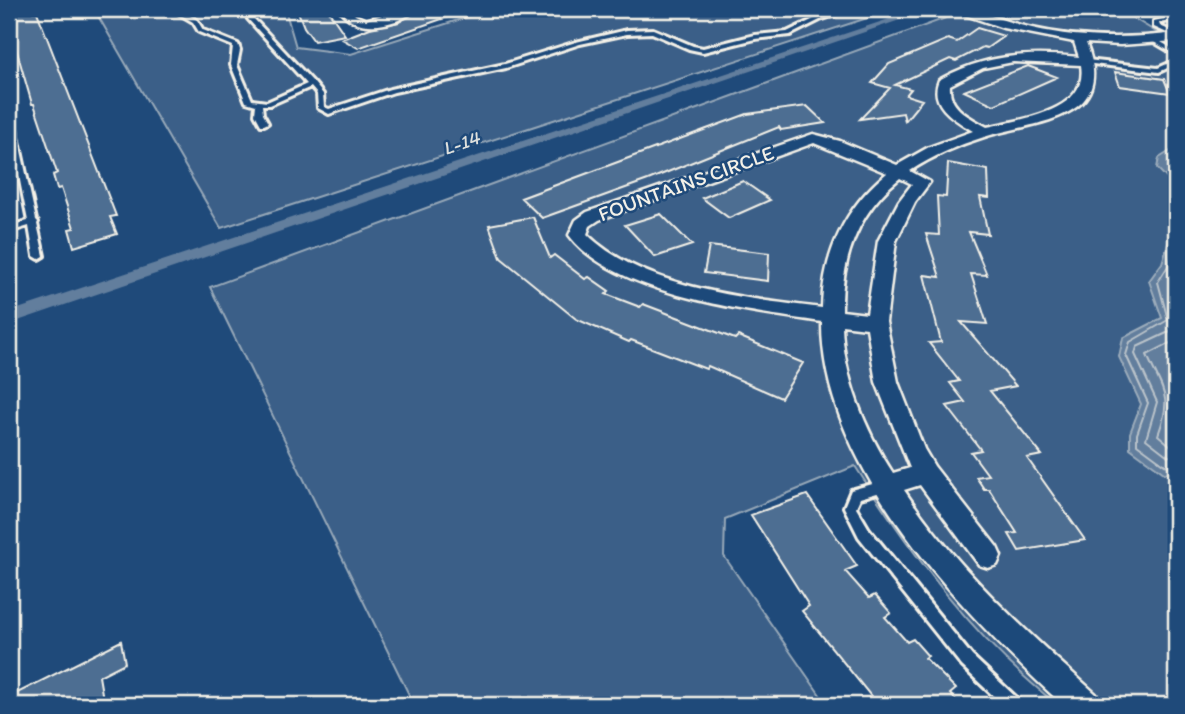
<svg xmlns="http://www.w3.org/2000/svg" width="1185" height="714" viewBox="0 0 1185 714" font-family="Itim,sans-serif">
  <style>
    .green { fill: #3a5f88; stroke: #97a8b8; stroke-width: 2 }
    .water { fill: #627e9d; stroke: #9cacbb; stroke-width: 2 }
    .lines { fill: none; stroke-linecap: round; stroke-linejoin: round }
    .shore-far1 { stroke: #bac3ca; stroke-width: 2 }
    .shore { stroke: #bac3ca; stroke-width: 2.5 }
    .canal { fill: #627e9d; fill-rule: evenodd }
    .building { fill: #4d6e92; stroke: #f4f1e8; stroke-width: 2 }
    .lane-casing { stroke: #f4f1e8; stroke-width: 6 }
    .street-casing { stroke: #f4f1e8; stroke-width: 5 }
    .lane { fill: #1f4a7a; fill-rule: evenodd }
    .street { fill: #1f4a7a; fill-rule: evenodd }
    .labels { text-anchor: middle; dominant-baseline: central; stroke-width: 5; stroke-linejoin: round; paint-order: stroke }
    .far-water-label { font-size: 19px; font-style: italic; fill: #dee0dd; stroke: #1f4a7a }
    .street-label { font-size: 21px; fill: #f4f1e8; stroke: #1f4a7a }
  </style>
  <rect width="100%" height="100%" fill="#1f4a7a"/>
  <filter id="ink" filterUnits="userSpaceOnUse"><feTurbulence type="fractalNoise" baseFrequency=".0143" numOctaves="2"/><feDisplacementMap in="SourceGraphic" scale="14" xChannelSelector="R" yChannelSelector="G"/><feConvolveMatrix kernelMatrix="1 2 1 2 8 2 1 2 1" color-interpolation-filters="sRGB"/></filter>
  <g filter="url(#ink)">
    <path class="green" d="M94,9H285L296,47L351,54L493,9H895L221,228Z
      M925,9H1118L1158,33L1176,40V705H1058C974,640 912,554 855,466L725,519L724,556L827,705H414L210,287L946,18Z"/>
    <path class="water" d="M1172,150H1176V188L1157,168L1159,158Z
      M1176,228V472L1164,473L1130,448V433L1141,404L1119,357L1123,338L1162,318L1149,281L1162,263L1170,237Z"/>
    <g class="lines">
      <path class="shore-far1" d="M1176,324L1169,332L1137,347L1135,354L1157,402L1146,439L1168,456L1176,457
        M1176,340L1147,355C1163,392 1173,395 1158,435L1171,446H1176
        M1160,461L1137,444V434L1148,403L1126,355L1130,342L1168,320L1158,282L1168,266L1176,243"/>
      <path class="shore" d="M1158,460L1165,465L1176,466"/>
      <path class="canal" d="M919,9H932L9,324V312Z"/>
    </g>
    <path class="building" d="M9,9H32L33,12H37L116,216L110,217L117,234L74,247L69,229L74,228L61,188L57,189L53,175L57,173L34,104H32L9,24Z
      M297,9H327L345,35L314,41L304,27Z
      M420,9H465V11L358,48L342,39L370,28L399,22Z
      M977,28L1004,36L987,48L983,47L956,61L950,59L895,85L911,89L906,95L922,100L905,121L903,113L860,119L890,88L872,83L889,64L948,39L957,42Z
      M1028,66L1057,77L994,105L964,91Z
      M1115,72L1164,79L1170,93L1120,86Z
      M807,106L825,123L781,130L779,127L648,180L542,218L521,198L747,114Z
      M948,163L988,170L989,198L980,197L988,234L969,232L987,275L971,274L987,324L961,322L1016,386L990,391L1042,455L1027,458L1085,540L1019,551L1009,534L1017,533L989,489H984L976,477L988,475L971,452L981,450L947,406L965,402L950,383L959,381L929,343L941,342L924,275L940,277L926,234L939,235L937,196L946,197Z
      M743,181L770,200L729,218L702,198Z
      M661,214L692,245L655,257L625,225Z
      M533,217L550,258L554,255L585,279L589,277L609,291L606,294L640,307L643,304L735,339L738,336L803,363L781,398L708,366L706,369L631,340L629,342L576,319L501,258L489,225Z
      M709,246L769,253L768,281L704,273Z
      M807,495L857,566L845,571L869,598L875,595L891,613L885,617L907,642L913,639L928,656L925,658L956,689L950,694L961,705H878L802,611L809,606L751,515Z
      M121,641L125,663L99,676L104,705H9V697Z"/>
    <g class="lines">
      <defs>
        <path id="lane" d="M171,9H178L197,20L203,30L238,44L240,50L237,65L252,100L267,102L307,84L248,19L258,9H264L254,19L314,83L323,94L324,107L329,109L390,89L505,64L576,42L627,30L653,29L693,46L703,48L755,35L787,32L816,18L846,9H854L820,20L790,35L755,39L703,52L689,49L652,33L627,34L580,44L506,68L394,92L329,114L318,108L317,94L311,87L270,105H262L263,114L268,123L264,125H261L255,114L256,105L246,102L231,65L233,46L199,32L193,22Z
          M931,9H939L949,13L946,15Z
          M1176,16V20L1159,23L1160,26L1176,33V37L1154,27V21Z
          M1152,39H1156L1176,51V55L1152,41Z
          M1087,60L1158,68L1176,60V64L1159,72L1085,63L1084,62Z
          M9,107L12,109L36,220L38,222L37,224L44,256L39,259L34,256L29,226L9,232V226L28,221L9,125Z
          M887,480L891,481L893,485L891,489L860,498L856,507L869,529L972,656L1019,700L1022,705H1003L962,666L859,537L844,507L851,490Z"/>
        <path id="street" d="M339,9H351L355,15L366,20L402,9H418C395,26 358,35 339,9Z
          M948,9C976,8 1005,22 1032,28C1080,39 1127,39 1176,33V41L1120,45L1086,43C1118,121 1036,121 984,137C958,145 933,156 910,171L930,182L915,202L896,241L886,322L898,382L924,449L934,466L997,547L1001,556L997,565L988,568L979,565L920,485L904,490C956,568 1026,632 1096,694L1100,705H1063C963,613 821,467 822,322C753,312 612,294 569,235L576,220L587,212L813,134L840,141L897,165L929,147L973,131C955,120 928,105 939,80C984,54 1028,52 1079,57L1074,42L1003,28ZM1013,62L1081,65C1089,113 1019,119 987,127C970,117 948,109 950,85L983,68ZM814,143L887,173C845,207 823,254 822,308C750,299 641,288 587,234L590,226L599,220ZM900,178L912,184L899,201L878,241L867,314L842,311C841,258 858,212 900,178ZM842,325L867,328L876,382L910,468L893,473C865,430 843,376 842,325Z"/>
      </defs>
      <use href="#lane" class="lane-casing"/>
      <use href="#street" class="street-casing"/>
      <use href="#lane" class="lane"/>
      <use href="#street" class="street"/>
    </g>
  </g>
  <g class="labels">
    <g class="far-water-label">
      <text transform="translate(461 143) rotate(-19)">L-14</text>
    </g>
    <g class="street-label">
      <text transform="translate(686 183) rotate(-20)">FOUNTAINS CIRCLE</text>
    </g>
  </g>
  <rect width="1185" height="714" fill="none" stroke="#1f4a7a" stroke-width="35"/>
  <rect x="18" y="18" width="1150" height="679" fill="none" stroke="#f4f1e8" stroke-width="2.5" filter="url(#ink)"/>
</svg>
